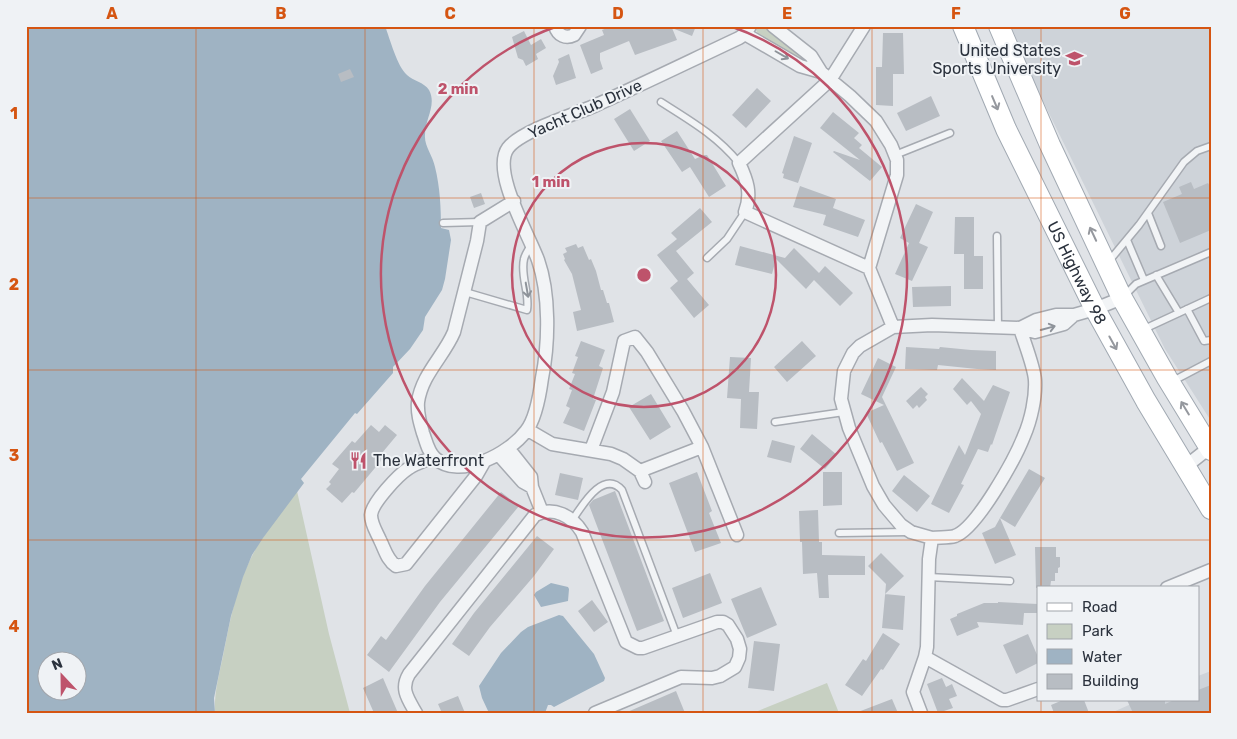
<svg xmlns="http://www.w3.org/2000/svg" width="1237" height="739" viewBox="0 0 1237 739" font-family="Rubik,sans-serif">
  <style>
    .built { fill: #ced3d9 }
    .green { fill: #c7d0c2 }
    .water { fill: #9fb3c3; fill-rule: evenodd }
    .building { fill: #b8bdc3 }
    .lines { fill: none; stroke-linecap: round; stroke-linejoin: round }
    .service-casing { stroke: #a6aab1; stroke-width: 9 }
    .minor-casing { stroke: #a6aab1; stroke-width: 15 }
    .primary-casing { stroke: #a1a9b2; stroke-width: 22 }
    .service { stroke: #f2f4f6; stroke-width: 6 }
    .minor { stroke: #f2f4f6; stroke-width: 12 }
    .primary { stroke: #fff; stroke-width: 20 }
    .oneway { stroke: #8e939a }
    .oneway2 { stroke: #95989e }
    .grid { fill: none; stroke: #d55511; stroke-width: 1; stroke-opacity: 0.55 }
    .ring { fill: none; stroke: #be536b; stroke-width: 2.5 }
    .labels { text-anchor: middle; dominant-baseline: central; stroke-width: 4; stroke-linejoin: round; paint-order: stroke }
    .poi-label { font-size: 16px; fill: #2b323d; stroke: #eff2f5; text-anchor: end }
    .street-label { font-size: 16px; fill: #2b323d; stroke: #eff2f5 }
    .centre { fill: #be536b; stroke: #eff2f5; stroke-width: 2.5 }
    .ring-label { font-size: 15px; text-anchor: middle; font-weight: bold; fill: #be536b; stroke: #eff2f5; stroke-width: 4; stroke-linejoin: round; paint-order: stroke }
    .neatline { fill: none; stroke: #d55511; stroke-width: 2 }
    .grid-label { font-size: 16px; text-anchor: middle; font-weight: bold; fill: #d55511 }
  </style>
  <rect width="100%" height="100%" fill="#e0e3e7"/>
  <path class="built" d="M1011,26H1211V421L1165,349L1039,93Z
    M1211,671V713H1111L1140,700H1198V676Z"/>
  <path class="green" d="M758,26H769L810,60L807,65L759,36L756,30Z
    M297,491L329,634L350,713H215C214,693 219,675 223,656C230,622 236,585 253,554C265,531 282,512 297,491Z
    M827,683L839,713H753Z"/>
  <path class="water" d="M26,26H385C390,39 397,66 407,75C413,81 424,82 429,90C437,105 425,119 425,135C424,146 433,156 435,167C440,187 441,208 441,228L449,230L451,240L445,279L442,290L425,317L423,330L410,349L393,367V373L357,414L355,413L301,479L304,483L263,538L252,555L243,577L231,616L214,698L215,713H26ZM48,662H78V692H48Z
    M551,583L568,587L569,589L568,601L541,607L534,595L536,592Z
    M559,615L563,616L594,654L605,678L604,681L554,707L551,705H548L545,713H489L482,698L479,686L501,653L521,632L528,627Z"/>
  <path class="building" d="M612,26H696L692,36L672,28L677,40L635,55L629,41L600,53V60L603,69L591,74L580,45L604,35L602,30Z
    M524,31L531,45L541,39L546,48L536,54L538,59L526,66L523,60L518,58L512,37Z
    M883,33H903L904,74H893V106L876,105V67H882Z
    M569,54L576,78L556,85L553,76L559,62L558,59Z
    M350,69L354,77L341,82L338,74Z
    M757,88L771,101L746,128L732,115Z
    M931,96L940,116L906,131L897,113Z
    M630,109L650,141L634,151L614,119Z
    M833,112L859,133L854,138L862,145L859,148L882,167L870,181L833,152L834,151L860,160L820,128Z
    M677,131L695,159L704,155H707L726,186L709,197L690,167L682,172L661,141Z
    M794,136L812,143L798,183L783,178L784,174L782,173Z
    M1191,182L1194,189L1208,183L1211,188V230L1180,243L1163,202L1182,194L1179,187Z
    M800,186L836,199L833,208L865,220L858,237L823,225L826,215L793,207Z
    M481,193L485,204L474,208L470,197Z
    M916,204L933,212L919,243L928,247L912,281L895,274L909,243L900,238Z
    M700,208L712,222L676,251L694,273L687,279L709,305L694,318L670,288L678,281L657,255L677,239L671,233Z
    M955,217H974V256H983V289H964V254H954Z
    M576,244L578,248L583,246L589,260L591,259L596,271L601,290H603L607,303H609L614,322L577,331L573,312L581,310L572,274L564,260L565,259L563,254L567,252L565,248Z
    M740,246L785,258L794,248L819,273L825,266L853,293L840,306L814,280L806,289L776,259L772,274L735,265Z
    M951,286V306L913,307L912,287Z
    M581,341L605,350L599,366L603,368L593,399L596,400L584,431L563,423L570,408L566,406L572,390L569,389L575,374L572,373L578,357L575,356Z
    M802,341L816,356L787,382L774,367Z
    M906,347L939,349L940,347L971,350L996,351V370L977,369L938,365L937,370L905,369Z
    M730,357L751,358L749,392H759L757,429L740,428L741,399L727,398Z
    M878,358L896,367L882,397L914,463L897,471L882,442L880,443L866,413L884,405L861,394Z
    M962,378L984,401L993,385L1010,392L992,445L991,444L988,452L978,449L961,484L964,485L949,513L931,504L959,445L965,455L981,414L971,401L967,405L953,389Z
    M921,387L928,394L925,397L927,400L919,408L917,405L913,409L906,401Z
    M651,394L671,427L650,440L629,407Z
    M371,425L379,432L385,425L397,435L382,453L385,456L354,493L352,492L342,503L326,489L331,484L329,482L339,469L332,464L352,441L355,443Z
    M812,434L837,455L825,469L800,449Z
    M772,440L795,446L791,463L767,457Z
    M1029,469L1045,478L1015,527L1000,518Z
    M697,472L712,511L709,513L721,543L695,552L669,483Z
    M823,472H842V505L823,506Z
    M560,473L583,478L578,500L555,495Z
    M904,475L930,496L917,512L892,491Z
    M615,491L664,621L637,631L589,505L593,500Z
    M501,492L519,506L440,602L389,672L367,655L381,636L386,640L425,586Z
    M818,510L819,542H822V555L865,556V575H828L829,598H819L817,573L803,574L802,542H800L799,511Z
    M1000,518L1016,555L995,564L982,533L995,527Z
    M537,536L554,549L534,576L490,627L469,656L452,644L474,613Z
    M1035,547H1056V557H1060V567L1058,568V573H1055V581H1051L1050,588H1036Z
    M881,553L904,576L885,594L905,596L903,630L882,628L886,584L868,566Z
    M710,573L722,603L683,618L672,588Z
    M761,587L777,625L747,638L731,599Z
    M592,600L608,622L594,632L578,611Z
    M998,602L1038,604V613H1024L1023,625L977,622L979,627L957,636L950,619L957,616V614L984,603H998Z
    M883,633L900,644L883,670L881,669L862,696L845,685L863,659L866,661Z
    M1028,634L1038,657V663L1016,674L1003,645Z
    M754,641L780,644L774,691L748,688Z
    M383,678L398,713H374L363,688Z
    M942,678L946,687L952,684L957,696L949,699L953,708L938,713L927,684Z
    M1211,685V713H1133L1127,700H1165V704L1174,700H1198V690Z
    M676,691L685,713H625Z
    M458,696L465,713H442L438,704Z
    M892,699L898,713H859L858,712Z
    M1063,700H1084L1089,713H1054L1051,705Z"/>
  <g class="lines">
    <defs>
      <path id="service" d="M661,102C691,121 717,136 739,163
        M895,155L950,133
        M1148,213L1161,246
        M443,223L480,222
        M997,236L998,328
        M1127,240L1144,280
        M707,258L727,239L745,212
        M1109,261L1139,225L1184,162L1197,151L1211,146
        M1156,275L1179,313
        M465,292L527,310C530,293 520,276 524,259C525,254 529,249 531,245
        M1124,296L1136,284L1211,252
        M1187,309L1204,341L1211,340
        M1142,330L1211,298
        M1171,382L1211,361
        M775,422L844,412
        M573,519C582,506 603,469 622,490L677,636
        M839,533L908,532
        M928,577L1010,581"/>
      <path id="minor" d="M555,26C558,36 566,39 574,35L580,26
        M773,26L811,56L821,72L850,96L876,121L891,145L897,160V175L869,268L893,327
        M864,26L830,80L739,163C747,180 752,194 745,212L869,268
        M745,34L800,66L821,72
        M514,201L480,222L477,241L454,332C444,356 422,374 418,402C417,413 420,423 423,433C426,441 428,452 435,458C459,481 510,453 526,431C535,420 540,393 542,378C549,343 550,294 538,260C529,235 491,171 508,148C521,131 573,115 594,106C643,84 690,61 739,38L745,34L750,26
        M1020,328L1036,320L1056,315H1074L1095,309L1122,298
        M528,430L552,444L611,454L623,459L640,471L702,447
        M591,450L613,392L624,341L635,337L647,352L683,411L702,447L737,535
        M499,455L523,482L532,487L531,477L508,448
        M433,457C425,461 416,463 409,468C398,475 372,503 371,515C371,524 377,533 380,540C385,550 387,560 396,566L406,564L476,476L484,462
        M1185,467L1209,448
        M640,471L645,482
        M532,487L542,512
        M932,538L911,532L901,525L884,505L873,486L849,428L841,399L844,371L853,353L860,346L893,327L932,325L1020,328L1035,332L1064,324L1074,315
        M1167,588L1211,570
        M925,657L1002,700H1007L1038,689
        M416,713C408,699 400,689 409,674L535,515C554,506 572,516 582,532L626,642L638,648H643L717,622H723L728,625L737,639L740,649L739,658L735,667L720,676L712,678L681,677L595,713
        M921,713L913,692L925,657L927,647L929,559L932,538C939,537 948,538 955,536C977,528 1015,459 1024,436C1031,420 1036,397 1035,380C1034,366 1024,342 1020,328"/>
      <g id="primary">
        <path id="s1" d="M963,26L1006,129L1095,309L1146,401L1211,509"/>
        <path d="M999,26L1050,145L1122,298L1167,378L1211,450"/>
      </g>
    </defs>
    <use href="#service" class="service-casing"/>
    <use href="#minor" class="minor-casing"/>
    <use href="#primary" class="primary-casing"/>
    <use href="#service" class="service"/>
    <use href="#minor" class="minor"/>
    <use href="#primary" class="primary"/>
  </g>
  <defs><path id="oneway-shaft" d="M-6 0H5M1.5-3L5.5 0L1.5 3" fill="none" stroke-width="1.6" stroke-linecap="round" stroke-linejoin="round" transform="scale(1.25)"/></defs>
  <g class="oneway">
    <use href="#oneway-shaft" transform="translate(782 55) rotate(30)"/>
    <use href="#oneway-shaft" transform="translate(527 290) rotate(80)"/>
    <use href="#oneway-shaft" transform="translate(1048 328) rotate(-15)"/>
  </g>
  <g class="oneway2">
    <use href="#oneway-shaft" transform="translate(995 103) rotate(67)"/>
    <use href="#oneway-shaft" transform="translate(1093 234) rotate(-115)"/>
    <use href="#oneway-shaft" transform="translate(1113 343) rotate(61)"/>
    <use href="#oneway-shaft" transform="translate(1185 408) rotate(-121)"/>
  </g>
  <path class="grid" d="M196,26V713M365,26V713M534,26V713M703,26V713M872,26V713M1041,26V588M26,198H1211M26,370H1211M26,540H1211M1041,700V713"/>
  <g class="ring">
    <circle cx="644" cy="275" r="132"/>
    <path d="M730 26A263 263 0 1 1 558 26"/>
  </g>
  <defs>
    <symbol id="university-bare" viewBox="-9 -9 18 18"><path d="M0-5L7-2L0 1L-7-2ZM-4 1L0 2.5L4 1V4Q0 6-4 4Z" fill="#be536b" stroke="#eff2f5" stroke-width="2.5" paint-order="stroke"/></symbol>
    <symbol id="restaurant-bare" viewBox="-9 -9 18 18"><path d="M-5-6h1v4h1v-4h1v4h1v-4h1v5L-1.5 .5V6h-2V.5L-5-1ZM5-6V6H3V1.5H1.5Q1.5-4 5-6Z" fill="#be536b" stroke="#eff2f5" stroke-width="2.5" paint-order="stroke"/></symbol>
  </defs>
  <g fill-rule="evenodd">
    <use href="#university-bare" x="1062" y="46" width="25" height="25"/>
    <use href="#restaurant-bare" x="346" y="448" width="25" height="25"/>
  </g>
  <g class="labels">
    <g class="poi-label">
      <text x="1061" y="50">United States<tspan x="1061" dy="18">Sports University</tspan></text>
      <text x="373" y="460" text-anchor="start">The Waterfront</text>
    </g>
    <g class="street-label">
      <text transform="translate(585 109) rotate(-24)">Yacht Club Drive</text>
      <text stroke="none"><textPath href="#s1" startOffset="272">US Highway 98</textPath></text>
    </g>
  </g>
  <circle cx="644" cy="275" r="8" class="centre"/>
  <g class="ring-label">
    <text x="458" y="94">2 min</text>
    <text x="551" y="187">1 min</text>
  </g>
  <rect width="1237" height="739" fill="none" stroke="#eff2f5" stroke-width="55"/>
  <rect x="1037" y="586" width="162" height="115" fill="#eff2f5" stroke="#a1a5ab"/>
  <rect x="1047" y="603" width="25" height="8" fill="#ffffff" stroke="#a1a5ab"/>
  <text x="1082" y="612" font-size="15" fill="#2b323d">Road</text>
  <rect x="1047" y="624" width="25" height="15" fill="#c7d0c2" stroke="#a1a5ab"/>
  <text x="1082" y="636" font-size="15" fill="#2b323d">Park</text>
  <rect x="1047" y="649" width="25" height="15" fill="#9fb3c3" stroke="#a1a5ab"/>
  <text x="1082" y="662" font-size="15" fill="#2b323d">Water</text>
  <rect x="1047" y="674" width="25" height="15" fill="#b8bdc3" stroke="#a1a5ab"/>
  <text x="1082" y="686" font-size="15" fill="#2b323d">Building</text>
  <g transform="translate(62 676) rotate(338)"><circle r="24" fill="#eff2f5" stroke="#a1a5ab"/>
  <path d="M0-4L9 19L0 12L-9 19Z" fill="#be536b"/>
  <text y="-8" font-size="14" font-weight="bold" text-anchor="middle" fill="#2b323d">N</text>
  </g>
  <rect x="28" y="28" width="1182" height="684" class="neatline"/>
  <g class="grid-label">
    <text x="112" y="19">A</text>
    <text x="281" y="19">B</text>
    <text x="450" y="19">C</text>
    <text x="618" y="19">D</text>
    <text x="787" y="19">E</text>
    <text x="956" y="19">F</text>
    <text x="1125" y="19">G</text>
    <text x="14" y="119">1</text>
    <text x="14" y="290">2</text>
    <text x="14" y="461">3</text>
    <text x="14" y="632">4</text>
  </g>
</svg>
